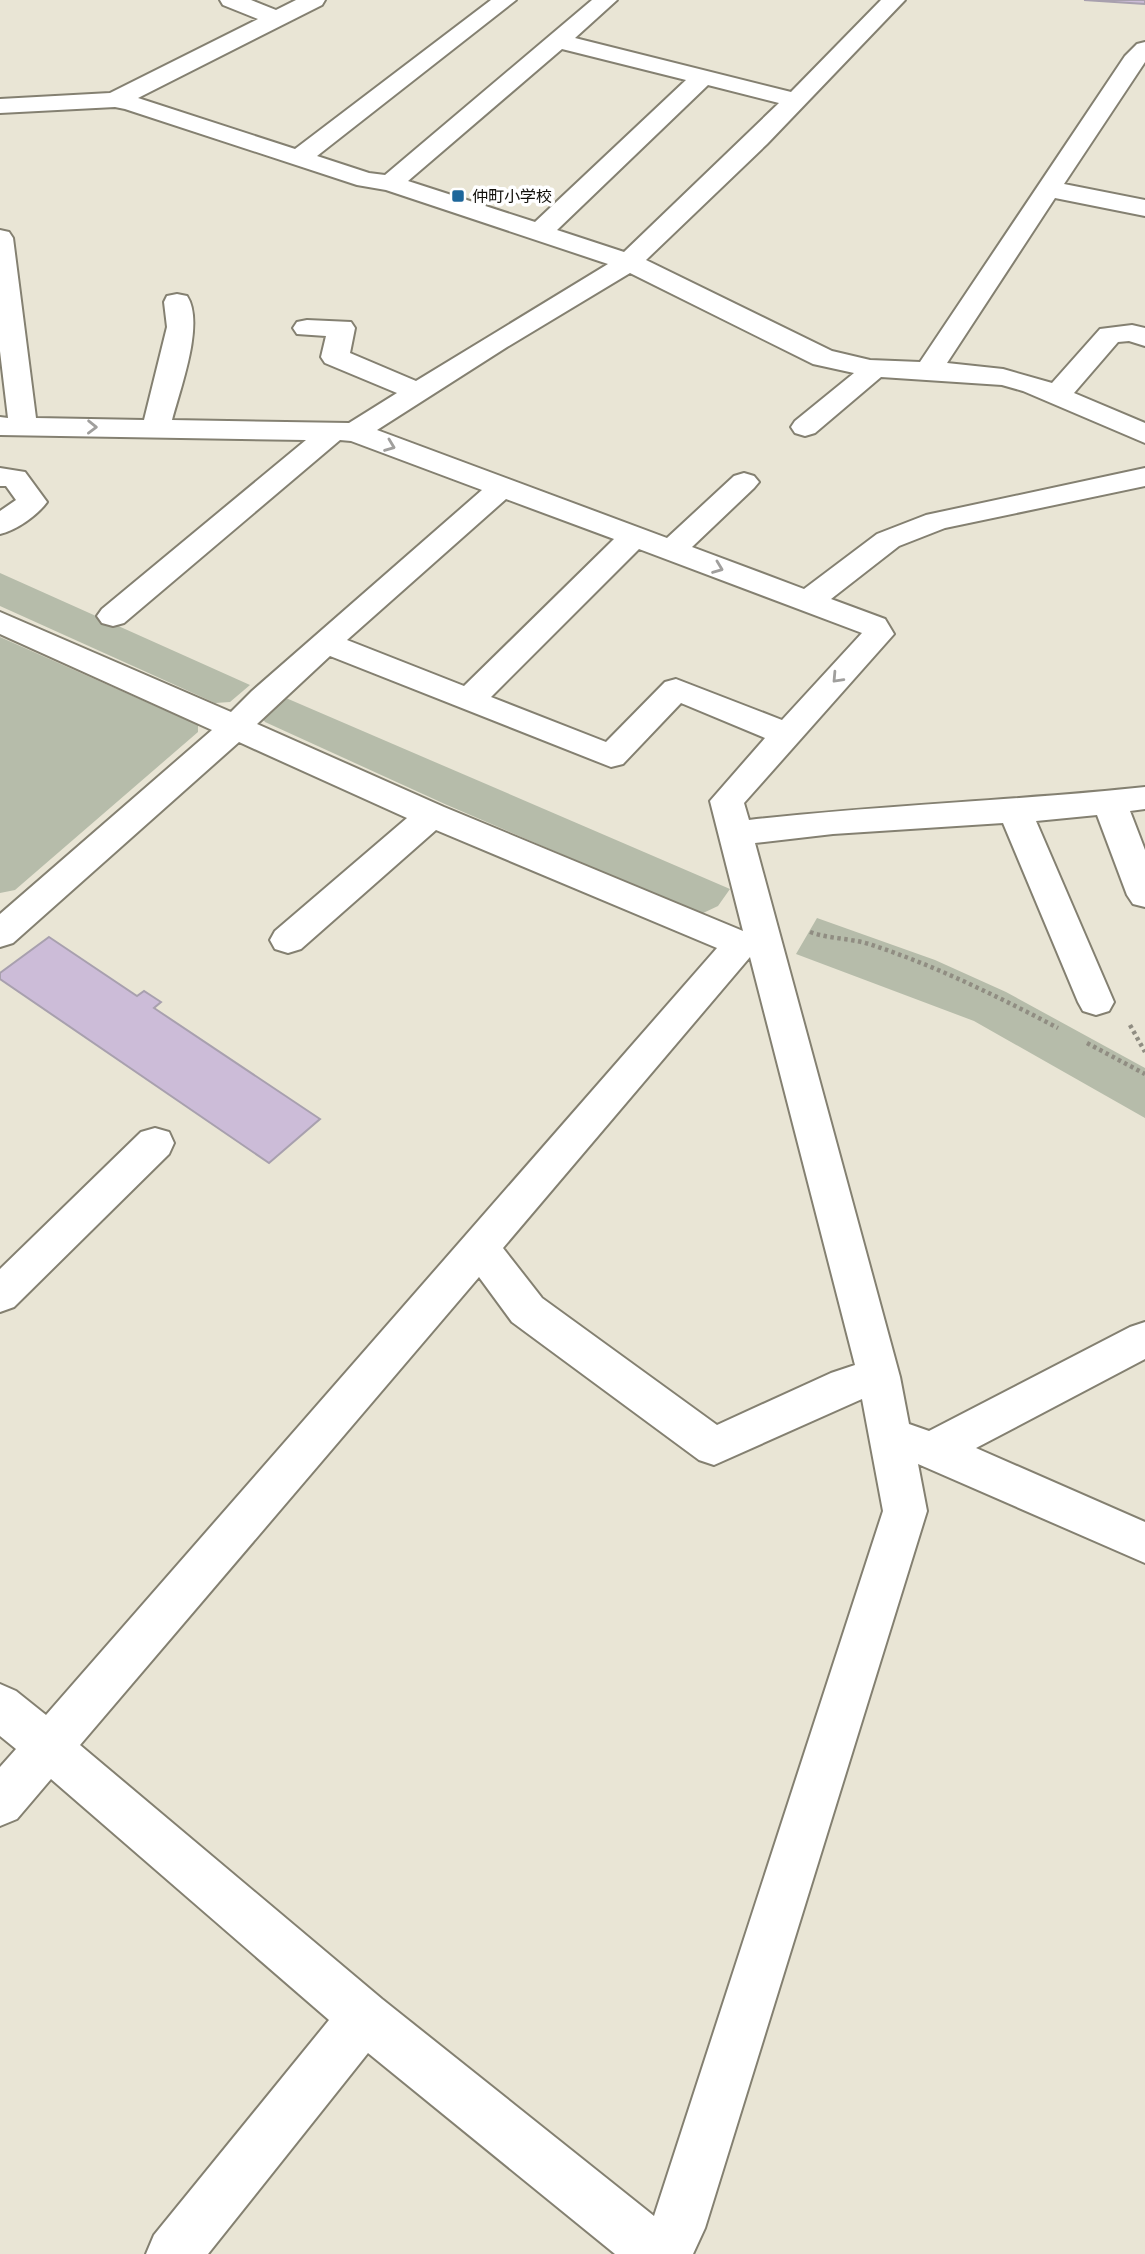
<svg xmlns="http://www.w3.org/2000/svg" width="1145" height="2254" viewBox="0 0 1145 2254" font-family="'IBM Plex Serif','Noto Sans JP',serif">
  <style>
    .green { fill: #b6bcaa }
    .building { fill: #ccbcd8; stroke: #a8a0ae; stroke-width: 2 }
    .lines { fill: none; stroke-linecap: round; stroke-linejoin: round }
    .minor-casing { stroke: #848071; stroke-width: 4 }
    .path { stroke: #908d82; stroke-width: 4.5; stroke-dasharray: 3.5 3.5; stroke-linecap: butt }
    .minor { fill: #fff; fill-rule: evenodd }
    .oneway { stroke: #a09f9d }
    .poi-dot { fill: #1d669a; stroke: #fff; stroke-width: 2.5 }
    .labels { text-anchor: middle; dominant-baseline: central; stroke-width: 7; stroke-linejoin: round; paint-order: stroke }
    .far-poi-label { font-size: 16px; fill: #12100b; stroke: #fff; text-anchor: start }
  </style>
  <rect width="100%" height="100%" fill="#e9e5d5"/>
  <path class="green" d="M0,573L250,685L230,702L215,703L0,606Z
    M0,637L198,725V732L15,890L0,893Z
    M286,698L730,889L718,906L701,914L447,805L265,722L263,719Z
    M817,918L935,960L1006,992L1145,1068V1118L974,1021L796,954Z"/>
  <path class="building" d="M1084,0H1145V4Z
    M49,937L137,996L144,991L161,1002L154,1008L320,1119L269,1163L0,979V973Z"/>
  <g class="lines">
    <defs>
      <path id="minor" d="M220,0H251L276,10L296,0H325L322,5L138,98L295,149L491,0H516L317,156L369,173L385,175L592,0H617L575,38L791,92L881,0H905L767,144L646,260L832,351L870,360L920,362L1125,56L1137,44L1145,42V62L1064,184L1145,200V216L1055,198L947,363L1003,369L1052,383L1100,329L1132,325L1145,328V346L1129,341L1118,342L1074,393L1145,423V443L1023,391L1002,385L881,377L815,433L805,436L795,433L791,427L795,421L854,373L813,364L630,273L507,347L377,430L667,538L734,476L744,473L754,476L759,482L754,488L692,547L804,589L877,534L926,515L1145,468V486L945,528L899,546L831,599L885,619L894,634L744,803L749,820C881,805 1013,801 1145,787V809L1130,811L1145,850V907L1133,904L1127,895L1097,815L1036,821L1114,1002L1109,1011L1096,1015L1083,1011L1078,1002L1003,823L833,834L755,843L900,1377L909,1424L929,1431L1130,1327L1145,1322V1359L976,1448L1145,1522V1563L918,1464L927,1511L705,2228L693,2254H615L368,2053L208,2254H146L154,2235L329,2020L51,1779L17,1819L0,1826V1767L16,1749L0,1736V1684L16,1691L46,1715L717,948L436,830L301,949L288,953L275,949L270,940L275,931L407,818L239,742L13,943L0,947V914L212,730L0,634V612L231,712L252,691L482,490L351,441L340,440L124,623L113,626L102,623L97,616L102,609L306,440L0,435V417L8,418L0,351V230L9,232L13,238L36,418L144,420L167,327L164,302L167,296L177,294L187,296C205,323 180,389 172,420L349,423L397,393L325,363L321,357L326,336L297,334L293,328L297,322L307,320L351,322L355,328L350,353L416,381L608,264L386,190L357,185L125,109L115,107L0,113V99L110,93L258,19L223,5ZM562,49L686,80L535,222L408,181ZM708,85L779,103L624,252L557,230ZM506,499L614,539L464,686L347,640ZM639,549L862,633L782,720L676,679L665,682L606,742L491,697ZM330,656L611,767L623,764L681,703L765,738L710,801L743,931L444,807L257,724ZM750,957L855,1365L831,1373L717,1425L542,1298L503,1248ZM479,1277L512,1322L699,1460L714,1465L862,1399L883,1511L654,2216L382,1999L80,1745Z
        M0,468L25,472L47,502C37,516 16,530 0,534V511L16,500L6,486H0Z
        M155,1128L169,1132L174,1143L169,1154L14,1307L0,1312V1269L141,1132Z"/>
    </defs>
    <use href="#minor" class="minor-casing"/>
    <path class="path" d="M810,932C829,939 849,938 869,944C934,965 997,996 1058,1028
      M1130,1025L1145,1052
      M1087,1043L1145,1074"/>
    <use href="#minor" class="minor"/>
  </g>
  <defs><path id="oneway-chevron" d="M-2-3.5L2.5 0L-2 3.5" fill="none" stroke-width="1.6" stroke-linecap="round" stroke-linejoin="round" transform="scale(1.75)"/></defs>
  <g class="oneway">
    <use href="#oneway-chevron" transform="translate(92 427) rotate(1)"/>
    <use href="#oneway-chevron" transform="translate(390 446) rotate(21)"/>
    <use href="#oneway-chevron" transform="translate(718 568) rotate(21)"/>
    <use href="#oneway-chevron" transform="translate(837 678) rotate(133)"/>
  </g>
  <rect class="poi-dot" x="451" y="189" width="14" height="14" rx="3.5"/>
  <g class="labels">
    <g class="far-poi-label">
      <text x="472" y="196">仲町小学校</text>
    </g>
  </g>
</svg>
